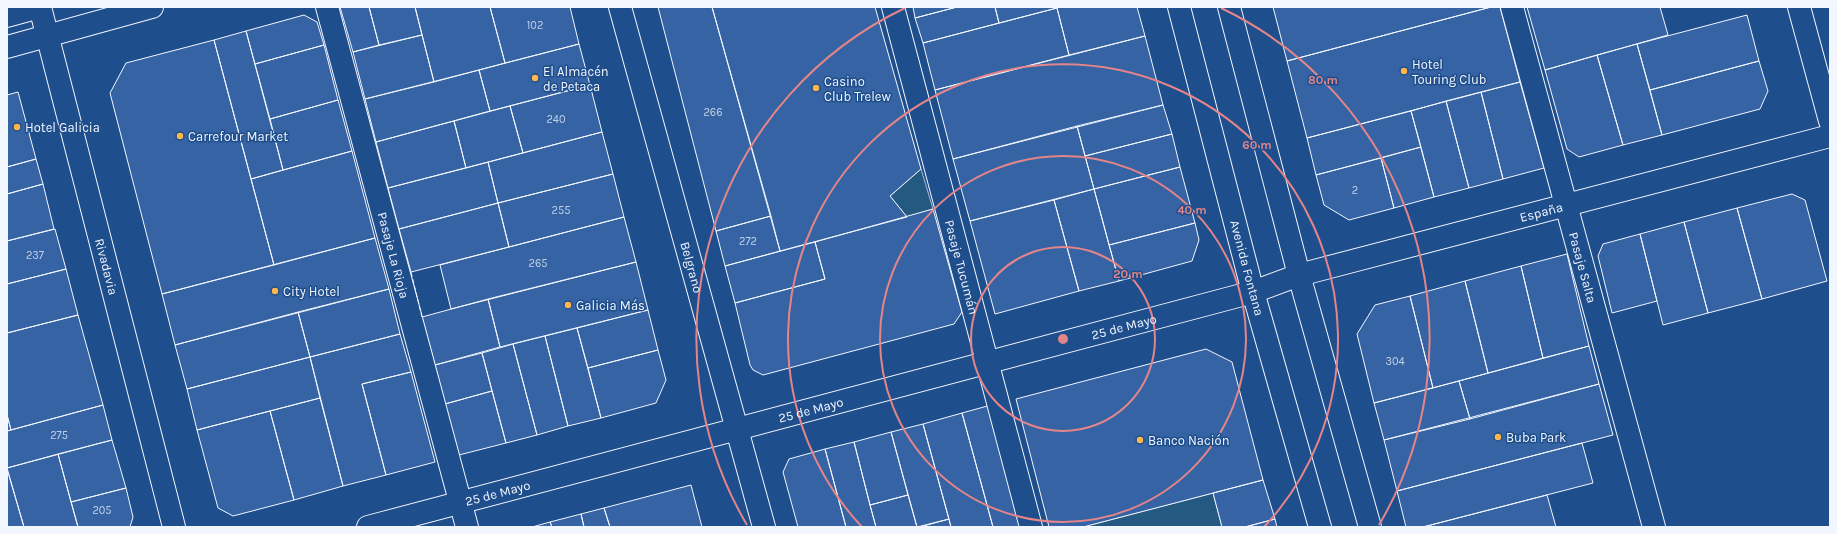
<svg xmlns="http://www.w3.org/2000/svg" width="1837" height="534" viewBox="0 0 1837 534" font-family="Karla,sans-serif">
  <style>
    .green { fill: #245a82; stroke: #a8bbd7 }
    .building { fill: #3563a3; stroke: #f2f6ff }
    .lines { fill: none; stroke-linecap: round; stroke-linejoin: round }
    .minor-casing { stroke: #f2f6ff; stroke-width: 24 }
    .major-casing { stroke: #f2f6ff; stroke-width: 24 }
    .minor { stroke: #1f4e8c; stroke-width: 22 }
    .major { stroke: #1f4e8c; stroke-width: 22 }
    .fence { stroke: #f2f6ff; stroke-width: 1; stroke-dasharray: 5 2; stroke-linecap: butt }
    .ring { fill: none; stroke: #e38589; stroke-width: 2 }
    .poi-dot { fill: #ffb74d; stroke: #1f4e8c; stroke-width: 1.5 }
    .labels { text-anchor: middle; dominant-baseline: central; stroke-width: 3; stroke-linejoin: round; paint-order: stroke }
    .number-label { font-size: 11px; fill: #c3d1e8 }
    .poi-label { font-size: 13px; fill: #f2f6ff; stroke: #1f4e8c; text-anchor: start }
    .street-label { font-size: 13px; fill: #f2f6ff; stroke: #1f4e8c }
    .centre { fill: #e38589; stroke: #1f4e8c; stroke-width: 2 }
    .ring-label { font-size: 12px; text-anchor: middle; font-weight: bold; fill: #e38589; stroke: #1f4e8c; stroke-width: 3; stroke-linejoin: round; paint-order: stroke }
  </style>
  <rect width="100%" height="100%" fill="#1f4e8c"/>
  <path class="green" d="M921,169L933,209L907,217L890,196Z
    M1213,493L1222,527H1083Z"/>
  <path class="building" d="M340,7H369L379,45L353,52Z
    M369,7H415L422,35L379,45Z
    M415,7H490L505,63L434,82Z
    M490,7H570L579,44L505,63Z
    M658,7H712L771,216L716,231Z
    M712,7H875L921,169L890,196L907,217L780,251Z
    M913,7H957L915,18Z
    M957,7H995L999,23L923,43L915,18Z
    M995,7H1057V8L999,23Z
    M1060,7H1137L1145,36L1069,55L1057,8Z
    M1273,7H1491L1287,61Z
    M1491,7H1500L1520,82L1307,138L1287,61Z
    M1527,7H1660L1668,35L1545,70Z
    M1057,8L1069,55L935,90L923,43Z
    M304,15L317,22L324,45L255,64L246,31Z
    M1747,15L1759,61L1650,90L1637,44Z
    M246,31L283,170L251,179L214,40Z
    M422,35L434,82L365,99L353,52Z
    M1145,36L1163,105L953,159L935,90Z
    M214,40L274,265L162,294L110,93L126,63Z
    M579,44L590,85L490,111L479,70Z
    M1637,44L1662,135L1623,145L1597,55Z
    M324,45L338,100L270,119L255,64Z
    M1597,55L1623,145L1579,157L1567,149L1545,70Z
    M1759,61L1768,91L1760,109L1662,135L1650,90Z
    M479,70L490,111L376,142L365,99Z
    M1520,82L1544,168L1503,179L1481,92Z
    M590,85L602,132L523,153L510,106Z
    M18,92L36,159L7,167V95Z
    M1481,92L1503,179L1469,188L1446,101Z
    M338,100L352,151L283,170L270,119Z
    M1446,101L1469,188L1434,197L1411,111Z
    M1163,105L1172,134L1085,156L1077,126Z
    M510,106L523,153L466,168L454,121Z
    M1411,111L1421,147L1316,175L1307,138Z
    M454,121L466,168L388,188L376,142Z
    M1077,126L1094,189L970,221L953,159Z
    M602,132L613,174L498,203L488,162Z
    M1172,134L1180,167L1094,189L1085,156Z
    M1421,147L1434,197L1394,208L1381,158Z
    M352,151L375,238L274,265L251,179Z
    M1381,158L1394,208L1349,220L1324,205L1316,175Z
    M36,159L43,184L7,194V167Z
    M488,162L498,203L399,229L388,188Z
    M1180,167L1195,223L1109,245L1094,189Z
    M613,174L624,217L509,247L498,203Z
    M43,184L54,229L7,241V194Z
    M1094,189L1119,281L1079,291L1054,200Z
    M1792,194L1805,200L1827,281L1762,299L1737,208Z
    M1054,200L1079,291L995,314L970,221Z
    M498,203L509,247L411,272L399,229Z
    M1737,208L1762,299L1708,313L1684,222Z
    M933,209L962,312L954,324L763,375L753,370L750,365L735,303L825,279L815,242Z
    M771,216L780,251L725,266L716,231Z
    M624,217L636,262L451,309L440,265Z
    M1684,222L1708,313L1663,325L1640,234Z
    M1195,223L1199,240L1192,261L1119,281L1109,245Z
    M55,229L66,269L7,284V241Z
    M1640,234L1657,301L1612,313L1598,256L1603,244Z
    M375,238L389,289L175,345L162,294Z
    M815,242L825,279L735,303L725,266Z
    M1567,254L1589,346L1543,358L1521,266Z
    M636,262L648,310L500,347L488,299Z
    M1521,266L1543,358L1488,373L1465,281Z
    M66,269L78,315L7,333V284Z
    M1465,281L1488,373L1433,388L1410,296Z
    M389,289L400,334L310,357L298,312Z
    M1410,296L1433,388L1374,403L1357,334L1375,305Z
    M488,299L500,347L435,365L422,317Z
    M648,310L658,350L588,368L577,328Z
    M298,312L310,357L187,389L175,345Z
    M78,315L103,405L11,430L7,415V333Z
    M577,328L601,418L568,426L545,336Z
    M400,334L411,372L362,384L386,475L343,486L310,357Z
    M545,336L568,426L537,435L513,344Z
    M513,344L537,435L506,443L482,353Z
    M1589,346L1599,384L1470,419L1459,381Z
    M1206,349L1232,362L1263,480L1083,527H1049L1016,399Z
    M658,350L666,380L656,403L601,418L588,368Z
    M482,353L492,391L445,404L435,365Z
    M310,357L320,398L197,430L187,389Z
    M411,372L435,462L386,475L362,384Z
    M1459,381L1470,419L1384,440L1374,403Z
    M1599,384L1613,435L1397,491L1384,440Z
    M492,391L506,443L459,455L445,404Z
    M320,398L343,486L294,500L270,411Z
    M103,405L112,440L7,468V431Z
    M991,405L1023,527H993L962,413Z
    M270,411L294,500L233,516L218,508L197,430Z
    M962,413L993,527H951L923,424Z
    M7,415L11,430L7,431Z
    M923,424L949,519L917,527L891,432Z
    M891,432L908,495L870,505L854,442Z
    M112,440L126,488L71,502L58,454Z
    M854,442L870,505L876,527H846L825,449Z
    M1582,443L1593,483L1423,527H1406L1397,491Z
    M825,449L846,527H798L783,472L789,459Z
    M58,454L78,527H24L7,468Z
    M7,469L24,527H7Z
    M1263,480L1275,519L1245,527H1222L1213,493Z
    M691,485L702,527H610L604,508Z
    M126,488L133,517L130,527H78L71,502Z
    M908,495L917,527H876L870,505Z
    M1547,495L1556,527H1423Z
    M604,508L610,527H584L581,514Z
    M581,514L584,527H552L550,522Z
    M949,519L951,527H920Z
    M1275,519L1277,527H1245Z
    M550,522L552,527H532Z"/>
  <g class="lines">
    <defs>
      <g id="minor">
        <path id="s1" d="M40,7L174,527"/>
        <path id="s2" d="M327,7L467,527"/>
        <path id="s3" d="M620,7L764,527"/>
        <path id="s4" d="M893,7L1031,527"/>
        <path d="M1179,7L1253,292"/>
        <path d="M1229,7L1299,275"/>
        <path id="s5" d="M1512,7L1654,527"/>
        <path d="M1799,7L1830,121"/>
        <path d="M7,16L40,7"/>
        <path d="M7,47L152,7"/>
        <path id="s6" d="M368,527L1253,292L1299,275L1830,136"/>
      </g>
      <path id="major" d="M1299,275L1370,527
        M1253,292L1320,527"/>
    </defs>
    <use href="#minor" class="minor-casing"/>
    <use href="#major" class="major-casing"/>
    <use href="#minor" class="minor"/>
    <use href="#major" class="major"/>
    <path class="fence" d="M411,272L422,317"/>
  </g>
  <g class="ring">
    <circle cx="1063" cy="339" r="92"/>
    <circle cx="1063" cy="339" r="183"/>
    <path d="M862 527A275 275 0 1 1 1264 527"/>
    <path d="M747 525A367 367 0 0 1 905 8M1221 8A367 367 0 0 1 1379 525"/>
  </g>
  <g class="poi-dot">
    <circle cx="1404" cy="71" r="4"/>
    <circle cx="535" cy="78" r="4"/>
    <circle cx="816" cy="88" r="4"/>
    <circle cx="17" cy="127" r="4"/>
    <circle cx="180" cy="136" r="4"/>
    <circle cx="275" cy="291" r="4"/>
    <circle cx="568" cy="305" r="4"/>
    <circle cx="1498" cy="437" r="4"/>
    <circle cx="1140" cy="440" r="4"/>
  </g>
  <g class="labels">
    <g class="number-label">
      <text x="535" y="25">102</text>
      <text x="713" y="112">266</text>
      <text x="556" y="119">240</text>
      <text x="1355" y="190">2</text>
      <text x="561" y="210">255</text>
      <text x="748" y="241">272</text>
      <text x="35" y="255">237</text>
      <text x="538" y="263">265</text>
      <text x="1395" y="361">304</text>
      <text x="59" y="435">275</text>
      <text x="102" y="510">205</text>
    </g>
    <g class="poi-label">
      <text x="1412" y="64">Hotel<tspan x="1412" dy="15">Touring Club</tspan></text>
      <text x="543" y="71">El Almacén<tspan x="543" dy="15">de Petaca</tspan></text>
      <text x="824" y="81">Casino<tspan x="824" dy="15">Club Trelew</tspan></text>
      <text x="25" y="127">Hotel Galicia</text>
      <text x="188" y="136">Carrefour Market</text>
      <text x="283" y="291">City Hotel</text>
      <text x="576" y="305">Galicia Más</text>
      <text x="1506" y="437">Buba Park</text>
      <text x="1148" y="440">Banco Nación</text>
    </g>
    <g class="street-label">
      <text stroke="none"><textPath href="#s6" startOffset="1215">España</textPath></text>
      <text stroke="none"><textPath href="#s2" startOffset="257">Pasaje La Rioja</textPath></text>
      <text stroke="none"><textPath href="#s1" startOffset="268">Rivadavia</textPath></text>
      <text stroke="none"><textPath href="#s3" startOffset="270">Belgrano</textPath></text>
      <text stroke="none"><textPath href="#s4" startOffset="269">Pasaje Tucumán</textPath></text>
      <text stroke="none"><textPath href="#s5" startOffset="270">Pasaje Salta</textPath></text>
      <text transform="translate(1247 268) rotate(75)">Avenida Fontana</text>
      <text stroke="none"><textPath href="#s6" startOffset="782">25 de Mayo</textPath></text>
      <text stroke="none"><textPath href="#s6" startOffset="458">25 de Mayo</textPath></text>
      <text stroke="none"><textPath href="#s6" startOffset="134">25 de Mayo</textPath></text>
    </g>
  </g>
  <circle cx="1063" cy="339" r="6" class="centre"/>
  <g class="ring-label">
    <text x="1323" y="84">80 m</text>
    <text x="1257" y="149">60 m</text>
    <text x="1192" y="214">40 m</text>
    <text x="1128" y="278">20 m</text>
  </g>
  <rect width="1837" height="534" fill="none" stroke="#f2f6ff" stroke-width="16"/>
</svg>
